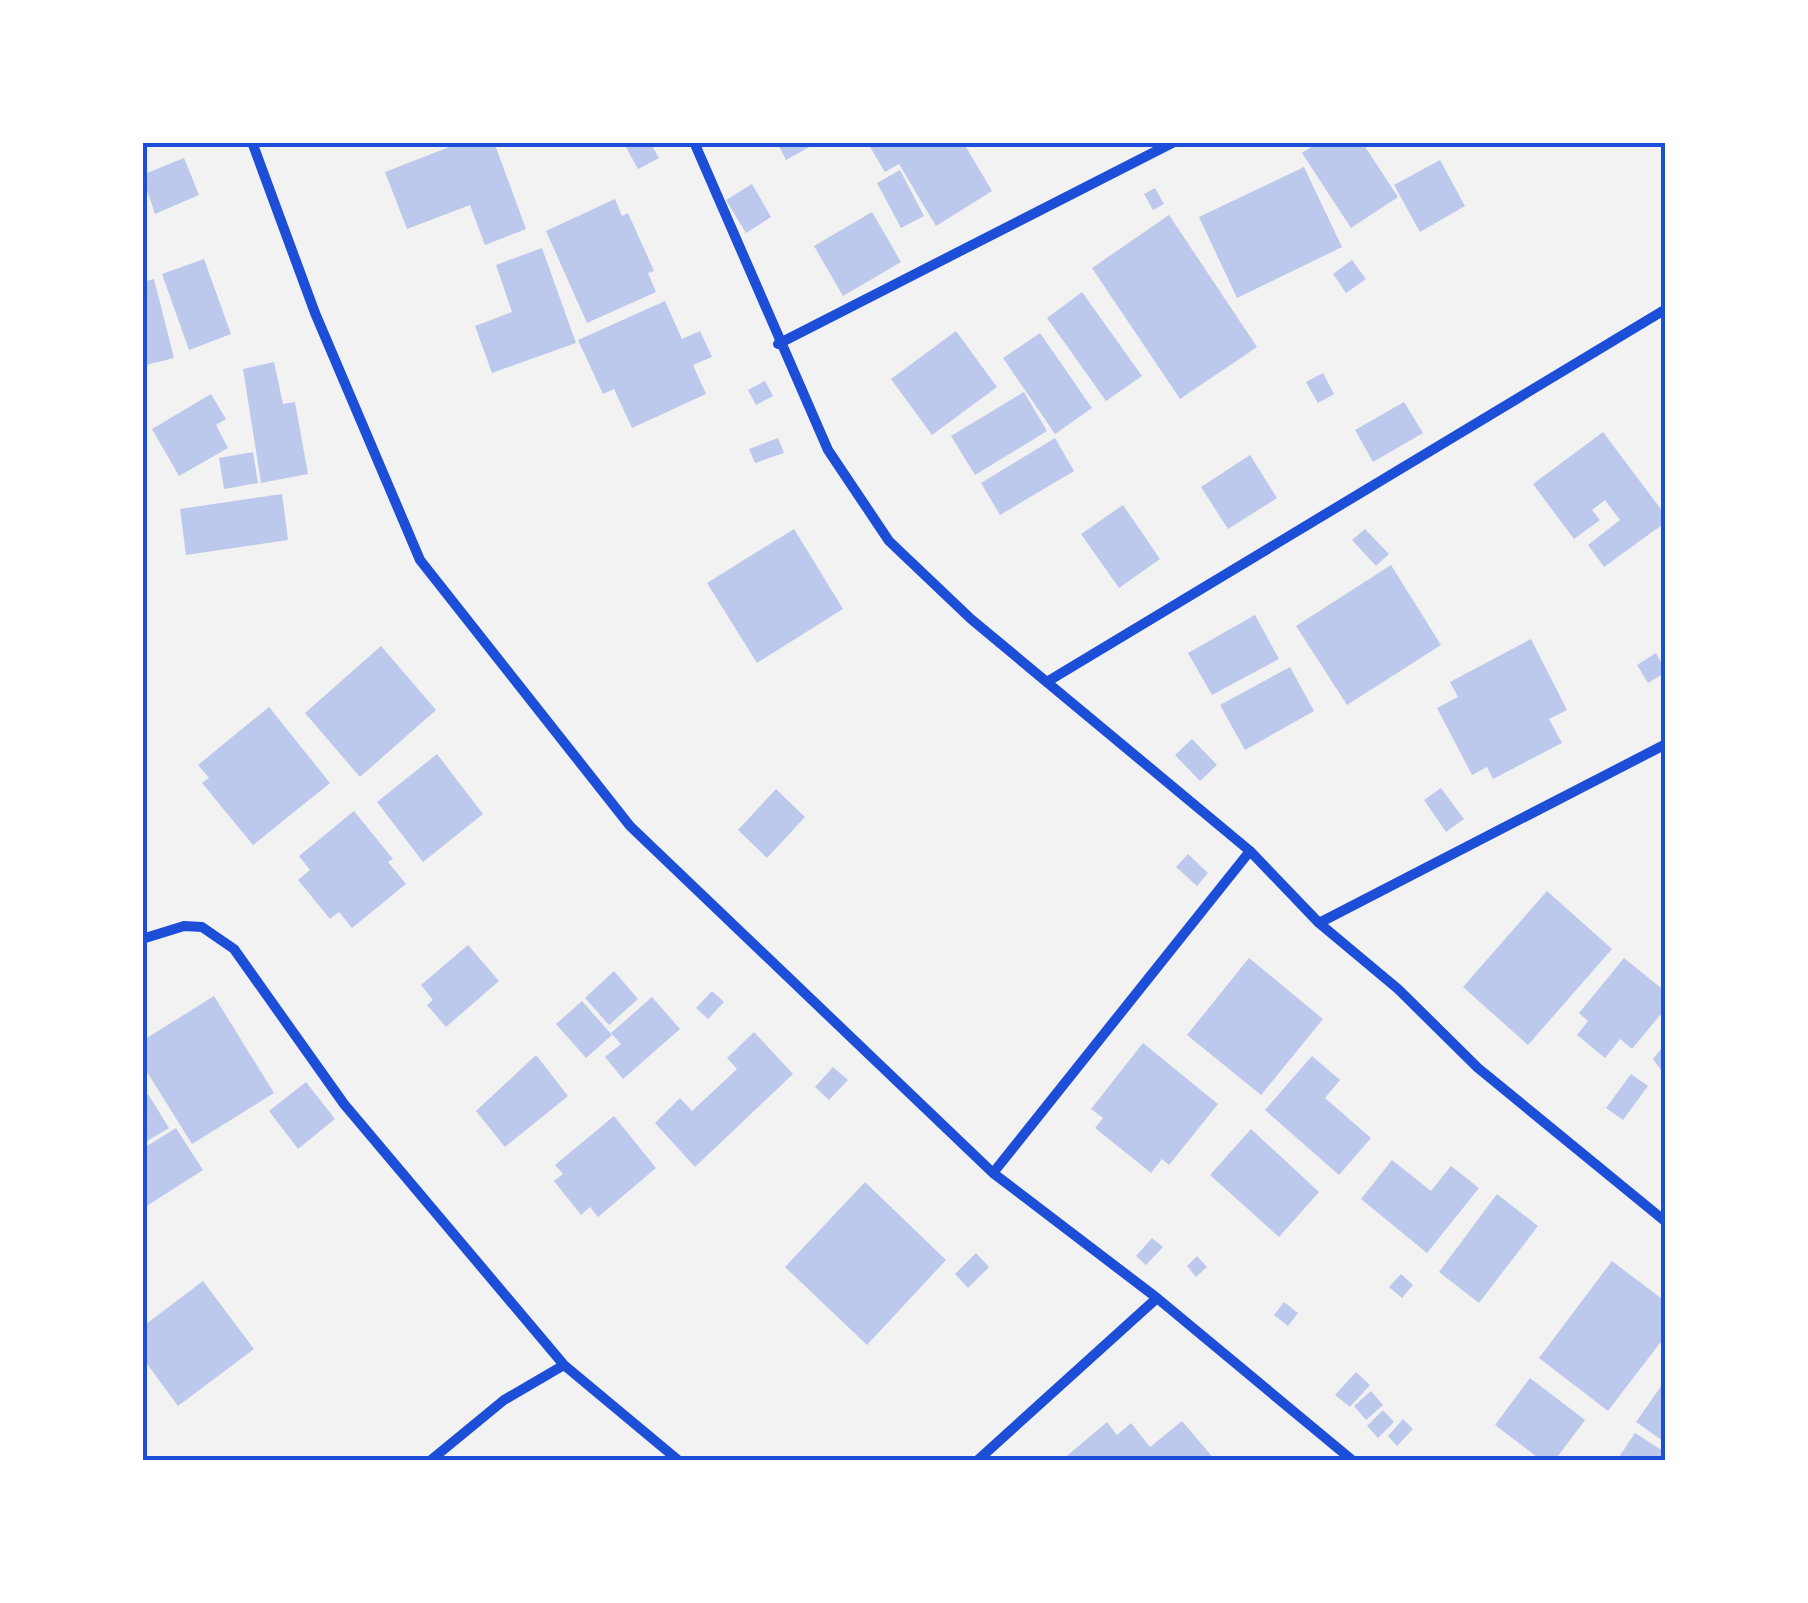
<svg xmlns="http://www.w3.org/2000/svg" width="1808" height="1603" viewBox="0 0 1808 1603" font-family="Karla,sans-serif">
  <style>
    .building { fill: #bdc9ec }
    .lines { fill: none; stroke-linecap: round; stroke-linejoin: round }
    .minor { stroke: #1d4ed8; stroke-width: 10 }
    .neatline { fill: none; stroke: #1d4ed8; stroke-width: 4 }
  </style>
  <rect width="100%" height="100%" fill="#f2f2f2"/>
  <path class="building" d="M462,142H494L526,229L485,245L470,205L407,229L385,172Z
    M623,142H650L659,158L638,169Z
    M777,142H818L786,160Z
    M867,142H963L992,191L936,226L899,164L885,172Z
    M1319,142H1362L1398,197L1351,228L1302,153Z
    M184,158L199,195L155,214L142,175Z
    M1440,160L1465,206L1420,232L1394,185Z
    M1304,167L1342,247L1237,298L1199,217Z
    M900,170L924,216L901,228L877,183Z
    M752,184L771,217L746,233L726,200Z
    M1155,188L1164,204L1153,210L1144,194Z
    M615,199L622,216L628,213L654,271L648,273L656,292L587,323L546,231Z
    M872,212L901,262L843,296L814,246Z
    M1169,215L1257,347L1180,399L1092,268Z
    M542,248L576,343L492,373L475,326L512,312L496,265Z
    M204,259L231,334L189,350L162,274Z
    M1352,260L1366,279L1346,293L1333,274Z
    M154,279L174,358L142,366V282Z
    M1082,292L1142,376L1106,401L1047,318Z
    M665,301L682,339L700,331L712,357L693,365L706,394L632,428L614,389L603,394L578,340Z
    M956,331L997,387L932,435L891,379Z
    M1040,333L1092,408L1055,434L1003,358Z
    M274,362L283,404L295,402L308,474L261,483L243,369Z
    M1323,373L1334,394L1318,403L1306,382Z
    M765,381L773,396L756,405L748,390Z
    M1024,392L1047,431L975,475L951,436Z
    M211,394L226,419L216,425L228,448L179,476L152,429Z
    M1404,402L1423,433L1373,462L1355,430Z
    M1603,432L1666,516V522L1604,567L1588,545L1620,520L1605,500L1592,510L1600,520L1574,539L1533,484Z
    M778,438L784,453L755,463L749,449Z
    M1055,438L1074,471L1000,515L981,483Z
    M253,452L258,483L224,489L219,458Z
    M1250,455L1277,498L1228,529L1201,487Z
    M282,494L288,540L186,555L180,509Z
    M1123,505L1160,559L1119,588L1081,534Z
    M794,529L843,609L757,663L707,583Z
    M1365,529L1389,554L1376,566L1352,540Z
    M1391,565L1441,645L1347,705L1296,626Z
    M1255,615L1279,659L1212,695L1188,653Z
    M1531,639L1567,710L1549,719L1562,743L1493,779L1487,767L1472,775L1437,708L1458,697L1450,682Z
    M381,646L436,710L360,777L305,713Z
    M1656,653L1666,672L1648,683L1637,665Z
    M1290,667L1314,711L1245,750L1220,705Z
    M269,707L330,783L253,845L202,783L209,778L198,765Z
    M1192,739L1217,765L1200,781L1175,755Z
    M437,754L483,814L423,862L377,802Z
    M1441,788L1464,819L1446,832L1424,800Z
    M776,789L805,817L767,858L738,830Z
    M354,811L393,859L388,862L406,884L352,928L339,912L330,919L298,880L310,870L299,856Z
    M1188,854L1208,873L1197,886L1176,867Z
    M1547,891L1612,949L1528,1045L1463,987Z
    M468,945L499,981L446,1027L427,1005L433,1000L421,985Z
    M1249,958L1323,1019L1261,1095L1187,1035Z
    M1624,958L1666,992V1008L1632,1049L1620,1039L1605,1058L1577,1035L1588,1021L1579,1013Z
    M614,971L638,999L609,1025L585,998Z
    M712,991L724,1002L708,1019L696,1008Z
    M214,996L274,1093L192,1144L142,1064V1041Z
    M652,997L680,1029L623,1079L605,1057L621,1044L611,1033Z
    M582,1001L612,1035L586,1058L556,1024Z
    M754,1032L793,1074L695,1167L655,1123L680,1098L692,1111L737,1069L727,1058Z
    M1143,1043L1218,1104L1169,1165L1162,1159L1151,1173L1095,1128L1103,1118L1091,1109Z
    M1666,1043V1077L1653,1059Z
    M536,1055L568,1096L505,1147L476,1111Z
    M1312,1056L1340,1080L1325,1098L1371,1138L1339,1175L1265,1110Z
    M833,1067L848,1080L829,1100L815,1087Z
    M1631,1074L1648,1086L1623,1120L1606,1108Z
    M306,1082L335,1119L298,1149L269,1111Z
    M148,1094L169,1128L142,1144V1098Z
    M614,1116L656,1168L598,1217L590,1207L581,1215L554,1181L563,1174L555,1165Z
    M176,1128L203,1170L142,1209V1149Z
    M1251,1129L1319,1192L1279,1237L1210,1175Z
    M1392,1160L1431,1191L1451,1166L1479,1188L1427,1253L1361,1199Z
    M865,1182L946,1260L867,1345L785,1267Z
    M1497,1194L1538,1226L1479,1303L1439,1272Z
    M1152,1238L1163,1247L1146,1265L1136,1256Z
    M976,1253L989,1267L968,1288L955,1274Z
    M1197,1256L1207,1267L1196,1277L1187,1266Z
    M1612,1261L1666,1302V1335L1608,1411L1539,1358Z
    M1401,1274L1413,1285L1402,1298L1389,1287Z
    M203,1281L254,1349L178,1406L142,1357V1327Z
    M1284,1302L1298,1313L1288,1326L1274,1315Z
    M1356,1372L1370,1385L1350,1407L1335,1395Z
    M1530,1378L1585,1420L1555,1460H1541L1495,1425Z
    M1666,1379V1443L1636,1422Z
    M1371,1391L1383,1405L1366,1420L1354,1406Z
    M1383,1410L1394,1422L1378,1438L1367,1426Z
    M1403,1419L1413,1429L1397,1446L1388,1436Z
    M1182,1421L1215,1460H1062L1107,1422L1117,1435L1131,1423L1150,1447Z
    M1635,1433L1666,1453V1460H1617Z"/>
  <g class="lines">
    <path class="minor" d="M252,142L315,313L420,560L630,826L993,1173L1157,1298L1352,1460
      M694,142L828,450L889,541L971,619L1250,851L1319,923L1398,989L1478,1068L1666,1222
      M778,344L1174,142
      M1050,680L1666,309
      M1319,923L1666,744
      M142,939L184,926L202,927L234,949L344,1104L564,1365L678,1460
      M993,1173L1250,851
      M431,1460L504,1400L564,1365
      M978,1460L1157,1298"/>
  </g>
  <rect width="1808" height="1603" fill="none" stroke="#ffffff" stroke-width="290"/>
  <rect x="145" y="145" width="1518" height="1313" class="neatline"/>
</svg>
